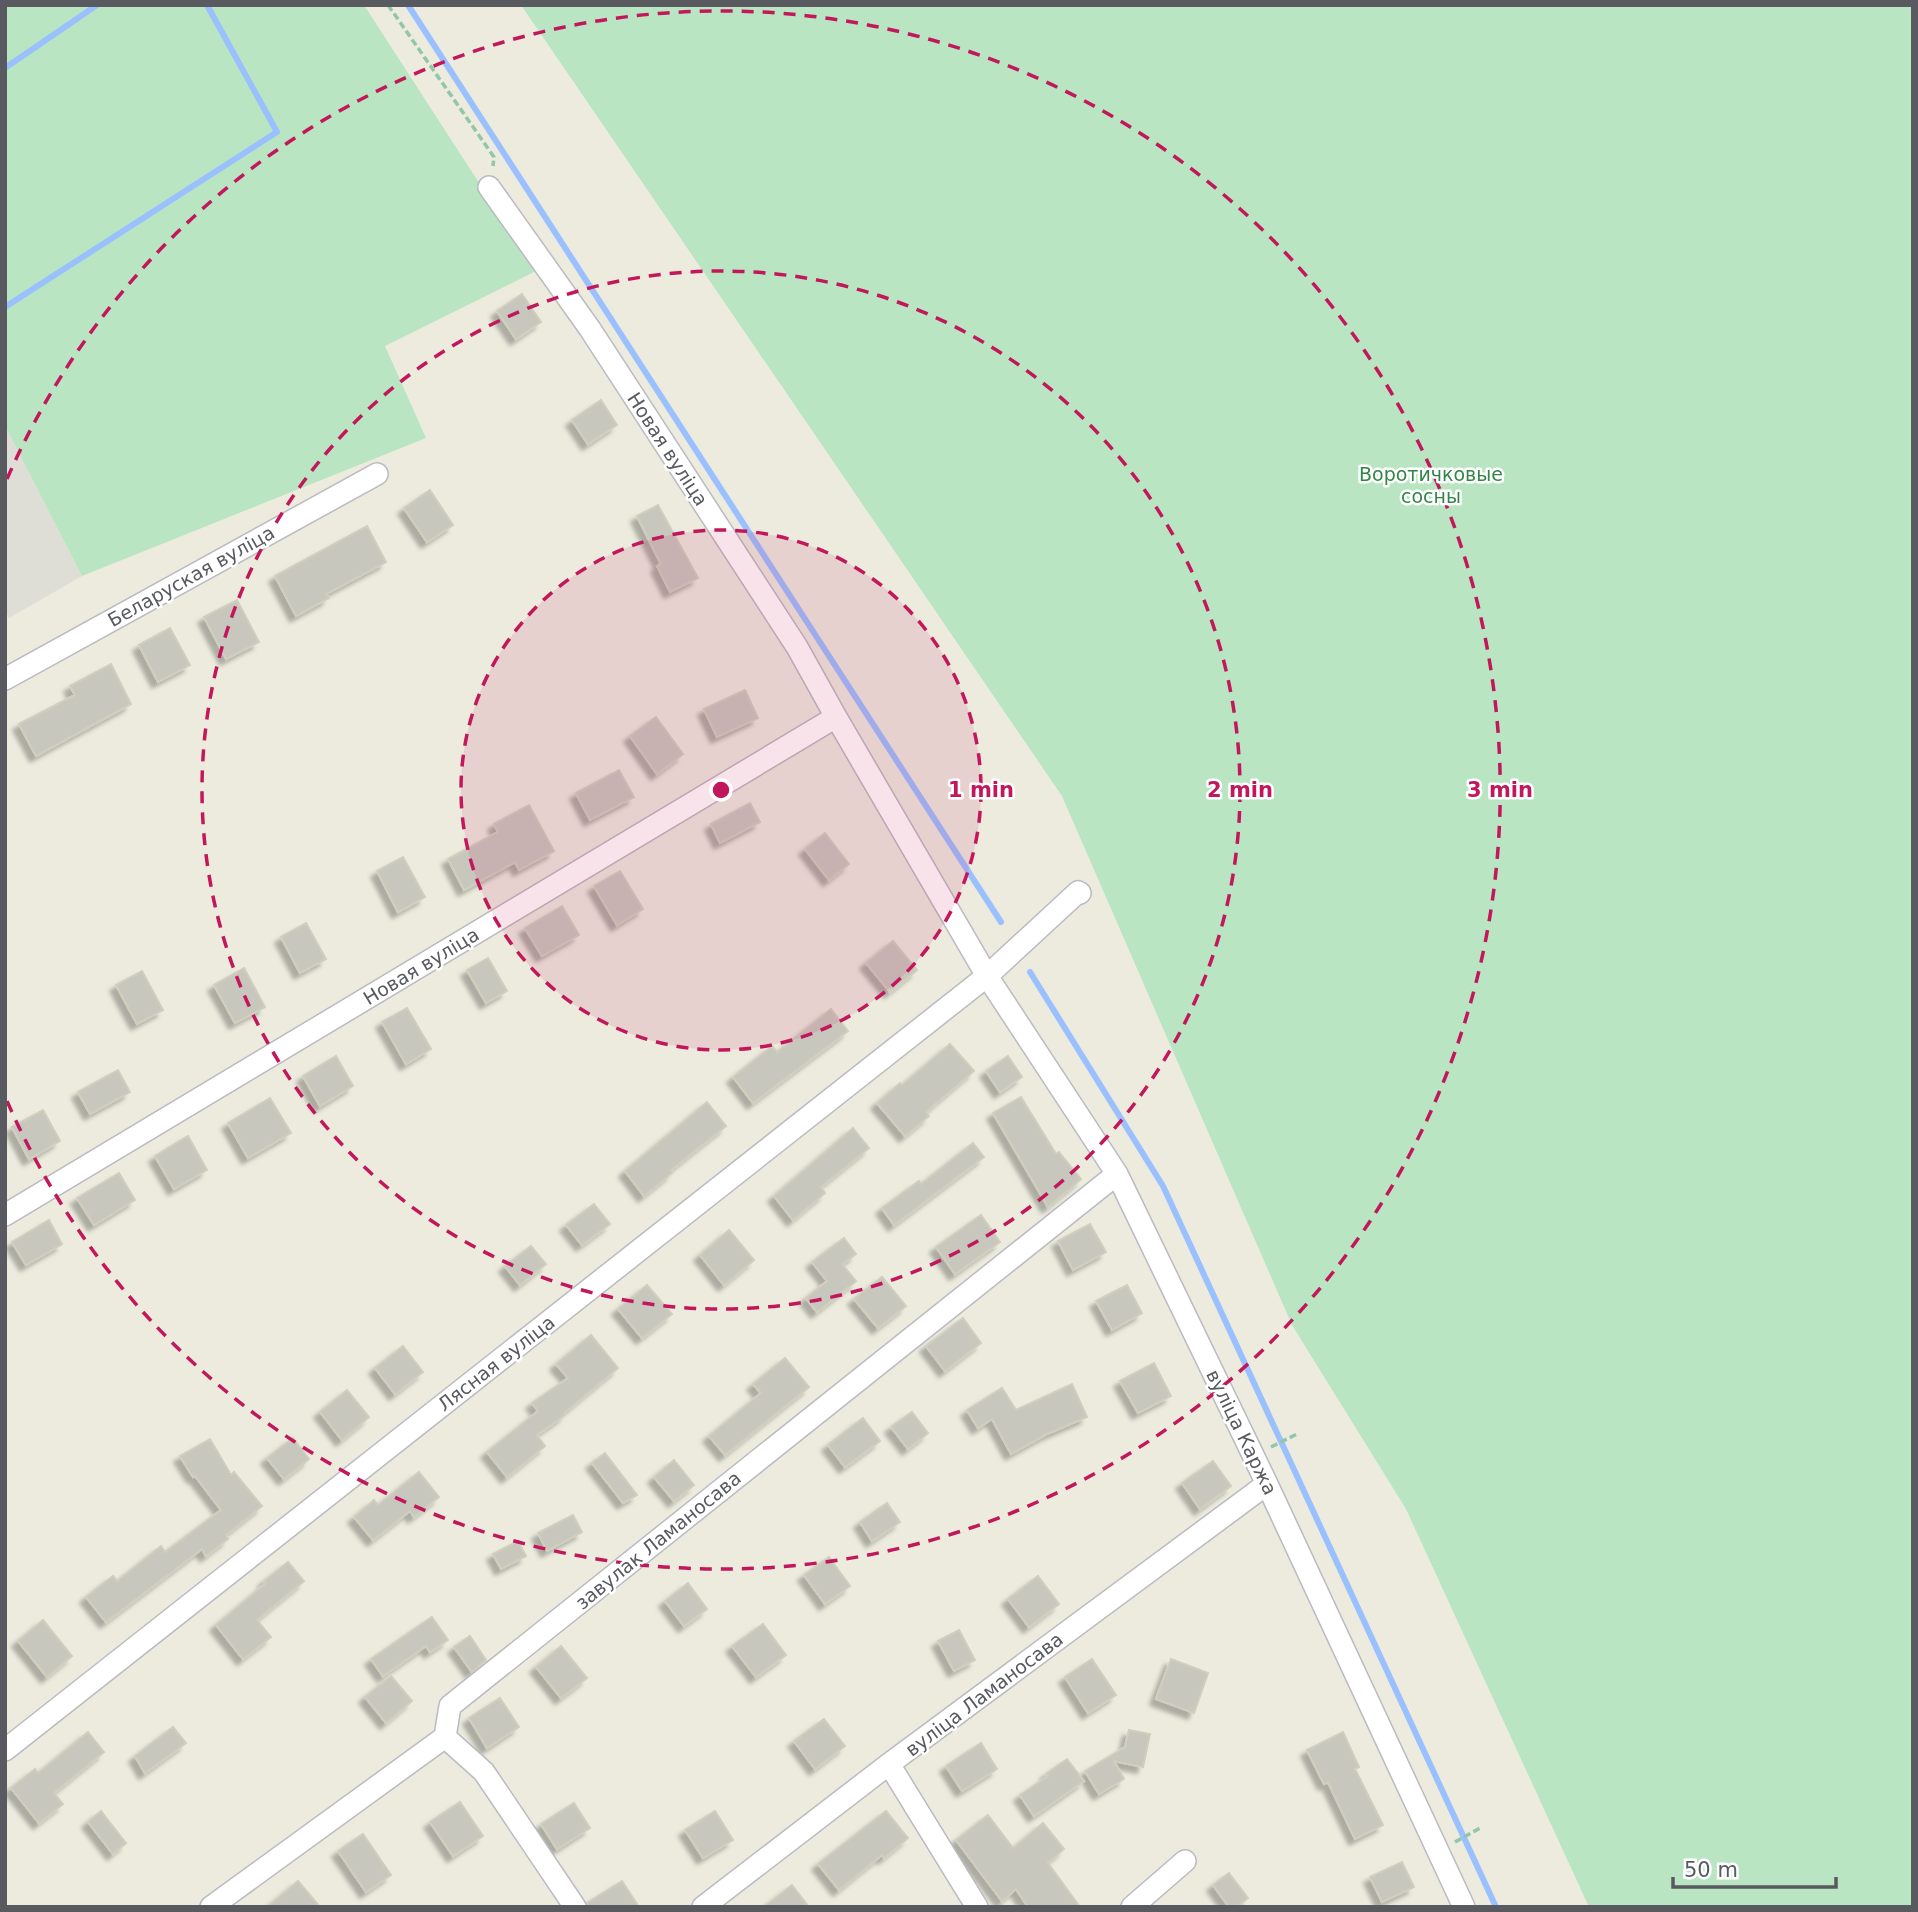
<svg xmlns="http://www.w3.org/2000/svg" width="1918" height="1912" viewBox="0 0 1918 1912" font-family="'DejaVu Sans',sans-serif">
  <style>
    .industrial { fill: #dfded6 }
    .green { fill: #b9e5c2 }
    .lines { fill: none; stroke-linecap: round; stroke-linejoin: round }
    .stream { stroke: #9bc0ff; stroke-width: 6 }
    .building { fill: #c8c7be; stroke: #d0cebd; stroke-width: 2; filter: url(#shadow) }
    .minor-casing { stroke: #babbc1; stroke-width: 24 }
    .path { stroke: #92c6ab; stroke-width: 3.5; stroke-dasharray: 7 3.5; stroke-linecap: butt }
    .minor { stroke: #fff; stroke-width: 21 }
    .ring { fill: none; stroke: #c2185b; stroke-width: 3.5; stroke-dasharray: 12 9 }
    .labels { text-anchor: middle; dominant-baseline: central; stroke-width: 5; stroke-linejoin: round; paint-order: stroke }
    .street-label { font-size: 19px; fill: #585a60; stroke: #fff }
    .park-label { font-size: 19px; fill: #328546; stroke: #fff }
    .centre { fill: #c2185b; stroke: #fff; stroke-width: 3.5 }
    .ring-label { font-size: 21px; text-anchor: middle; font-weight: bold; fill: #c2185b; stroke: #fff; stroke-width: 5; stroke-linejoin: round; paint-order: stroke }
  </style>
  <defs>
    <filter id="shadow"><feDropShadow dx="-6" dy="6" stdDeviation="2" flood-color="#0004"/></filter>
  </defs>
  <rect width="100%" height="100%" fill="#ecebde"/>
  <path class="industrial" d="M5,426L82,576L9,618L5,610Z"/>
  <path class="green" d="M5,5H364L536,271L385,346L426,438L82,576L5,426Z
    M521,5H1913V1907H1589L1406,1509L1292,1325L1062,796Z"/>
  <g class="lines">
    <path class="stream" d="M408,5L1001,922
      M5,68L97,5
      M5,307L277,132L207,5
      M1030,972L1163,1186L1496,1907"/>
  </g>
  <path class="building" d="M522,294L541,322L516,339L497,311Z
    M601,400L617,425L588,444L572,420Z
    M430,490L453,525L427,542L404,508Z
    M658,505L698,578L670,592L657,566L661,564L637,516Z
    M367,526L386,562L326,594L329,598L296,616L275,576Z
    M237,600L259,642L226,659L204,617Z
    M170,628L190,665L158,682L139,645Z
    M111,664L131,704L36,756L19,724L75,695L70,686Z
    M745,690L758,718L717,737L704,709Z
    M656,717L683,754L657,774L630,736Z
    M619,770L634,797L590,820L576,793Z
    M750,803L760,822L720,843L711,824Z
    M529,805L554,851L519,870L515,862L464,890L448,859L498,832L494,824Z
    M825,833L849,864L829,880L805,849Z
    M403,857L425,897L398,912L377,871Z
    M620,871L643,909L617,925L594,886Z
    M562,906L579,935L542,956L525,928Z
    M306,923L326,959L300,973L281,937Z
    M893,941L917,970L890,992L866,963Z
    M488,958L507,991L486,1003L467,970Z
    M244,968L265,1007L235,1023L214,985Z
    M142,971L163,1010L137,1024L116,985Z
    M407,1008L431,1049L406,1064L382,1022Z
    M831,1009L848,1031L753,1103L733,1077L772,1046L777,1052Z
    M950,1044L974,1071L926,1112L929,1116L905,1136L877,1103L900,1083L902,1085Z
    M336,1056L353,1086L320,1106L303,1076Z
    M1008,1056L1022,1077L1000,1092L986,1071Z
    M118,1070L130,1092L90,1114L78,1092Z
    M1021,1097L1056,1154L1059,1152L1081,1179L1048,1207L993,1113Z
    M270,1098L291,1133L248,1158L228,1123Z
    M707,1102L726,1126L671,1170L672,1173L644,1196L625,1171Z
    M43,1110L60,1141L29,1159L12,1127Z
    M853,1128L869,1148L821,1187L825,1193L793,1220L774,1196Z
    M188,1136L207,1170L174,1189L155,1156Z
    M973,1143L984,1157L894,1225L882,1208L919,1181L921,1184Z
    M119,1173L135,1200L94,1225L77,1198Z
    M594,1204L610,1224L582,1245L566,1225Z
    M981,1215L1000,1242L955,1274L936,1247Z
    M49,1220L62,1244L26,1265L12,1242Z
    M1090,1224L1106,1252L1073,1270L1058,1241Z
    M729,1230L754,1260L724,1285L700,1255Z
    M844,1238L856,1254L842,1264L856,1281L817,1312L806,1298L827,1281L812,1262Z
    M531,1246L546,1264L520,1285L505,1266Z
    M882,1277L906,1306L878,1328L854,1299Z
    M647,1285L672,1314L642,1338L618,1309Z
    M1127,1285L1142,1313L1112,1330L1096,1301Z
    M963,1318L981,1343L945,1371L926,1346Z
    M591,1335L618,1368L564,1413L565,1415L537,1435L545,1446L507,1477L487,1452L538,1411L532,1403L568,1378L556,1364Z
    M403,1346L423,1372L395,1394L375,1368Z
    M785,1358L809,1387L725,1455L709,1436L761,1393L753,1384Z
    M1154,1363L1171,1396L1138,1413L1120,1381Z
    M1072,1384L1087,1417L1047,1434L1011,1454L992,1419L978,1428L967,1410L1002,1388L1016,1410Z
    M347,1390L369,1417L342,1440L320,1412Z
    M912,1412L928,1433L908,1449L891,1427Z
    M863,1418L880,1441L845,1467L828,1445Z
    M293,1438L309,1459L284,1479L267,1458Z
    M210,1439L231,1475L234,1472L262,1506L226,1535L228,1539L206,1556L202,1549L106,1622L86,1597L113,1576L117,1581L161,1546L165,1552L221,1510L195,1476L193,1477L180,1456Z
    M605,1453L637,1495L623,1503L592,1463Z
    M674,1460L694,1485L674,1501L654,1477Z
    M1213,1461L1231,1486L1200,1509L1182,1483Z
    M419,1472L439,1497L414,1517L410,1511L373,1540L354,1517L374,1500L378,1505Z
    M887,1503L900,1522L872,1541L860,1522Z
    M573,1515L582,1532L547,1551L538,1533Z
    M518,1541L526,1556L501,1569L493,1554Z
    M829,1557L850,1586L825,1604L804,1575Z
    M288,1562L304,1581L257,1620L271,1637L243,1659L216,1625L266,1583L264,1581Z
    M1038,1576L1059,1604L1029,1627L1008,1599Z
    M688,1583L707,1609L684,1626L665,1601Z
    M432,1617L448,1640L430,1652L426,1646L383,1676L371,1659Z
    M43,1620L72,1656L47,1677L18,1641Z
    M763,1624L786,1655L756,1677L732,1646Z
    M959,1630L975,1660L954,1671L938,1641Z
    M470,1636L486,1660L472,1672L454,1647Z
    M561,1646L587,1678L561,1698L536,1667Z
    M1092,1659L1116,1695L1088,1713L1065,1677Z
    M1171,1659L1208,1673L1194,1713L1156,1699Z
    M391,1676L412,1701L386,1723L365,1697Z
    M500,1698L519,1727L487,1748L469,1718Z
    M824,1719L845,1746L815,1769L794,1741Z
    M173,1727L186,1743L145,1773L135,1756Z
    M1129,1730L1150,1734L1143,1767L1114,1761L1124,1779L1099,1794L1085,1771L1125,1747Z
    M88,1732L104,1752L54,1793L63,1804L39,1823L11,1788L35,1769L38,1773Z
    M1343,1732L1359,1767L1355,1769L1383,1825L1355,1839L1328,1782L1324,1784L1307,1750Z
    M981,1743L997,1769L962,1791L946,1766Z
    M1067,1759L1084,1781L1034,1816L1020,1795L1048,1776L1046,1774Z
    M460,1802L483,1836L453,1856L430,1822Z
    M574,1803L590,1828L557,1849L541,1824Z
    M101,1811L126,1843L113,1854L88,1822Z
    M715,1811L733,1840L703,1858L685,1830Z
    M886,1811L908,1838L884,1858L882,1855L839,1890L818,1864Z
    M988,1815L1013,1848L1043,1823L1064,1849L1048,1863L1080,1907H1028L1016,1889L1002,1901L956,1840Z
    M363,1834L391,1875L366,1892L338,1851Z
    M1402,1862L1414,1887L1382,1902L1370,1877Z
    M1229,1873L1248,1898L1237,1907H1229L1213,1885Z
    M298,1881L320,1907H267Z
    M622,1881L639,1907H588L587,1903Z
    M792,1885L809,1907H764Z"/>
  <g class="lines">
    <defs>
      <path id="minor" d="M489,187L590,329L797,647L836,717
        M5,679L377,474
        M5,1215L836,717L987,976L1117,1174L1267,1484L1464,1907
        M445,1737L484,1772L575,1907
        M5,1750L987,976L1078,892L1080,893
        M889,1764L977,1907
        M211,1907L445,1737L450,1706L1117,1174
        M703,1907L889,1764L1267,1484
        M1132,1907L1185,1861"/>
    </defs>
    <use href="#minor" class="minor-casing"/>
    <path class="path" d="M388,5L494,157L493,166
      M1271,1447L1299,1433
      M1455,1842L1482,1827"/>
    <use href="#minor" class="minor"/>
  </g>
  <circle cx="721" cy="790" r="260" fill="#c2185b" fill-opacity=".12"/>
  <g class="ring">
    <circle cx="721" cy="790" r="260"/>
    <circle cx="721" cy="790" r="519"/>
    <path d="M7 479A779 779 0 1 1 7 1101"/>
  </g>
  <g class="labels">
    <g class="street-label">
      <text transform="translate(668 449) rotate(57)">Новая вуліца</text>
      <text transform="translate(191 576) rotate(-29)">Беларуская вуліца</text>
      <text transform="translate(421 966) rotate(-31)">Новая вуліца</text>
      <text transform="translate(496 1363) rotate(-38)">Лясная вуліца</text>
      <text transform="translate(1242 1432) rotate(64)">вуліца Каржа</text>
      <text transform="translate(658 1540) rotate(-39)">завулак Ламаносава</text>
      <text transform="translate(984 1694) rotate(-37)">вуліца Ламаносава</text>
    </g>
    <g class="park-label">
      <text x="1431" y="474">Воротичковые<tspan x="1431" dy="22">сосны</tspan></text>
    </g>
  </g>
  <circle cx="721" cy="790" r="10" class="centre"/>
  <g class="ring-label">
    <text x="981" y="797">1 min</text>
    <text x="1240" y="797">2 min</text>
    <text x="1500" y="797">3 min</text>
  </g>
  <rect width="1918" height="1912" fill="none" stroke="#585a60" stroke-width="14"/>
  <path d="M1673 1877v10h163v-10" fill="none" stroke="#585a60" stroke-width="3.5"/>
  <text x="1684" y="1877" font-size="21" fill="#585a60" stroke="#ffffff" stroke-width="5" paint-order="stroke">50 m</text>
</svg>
